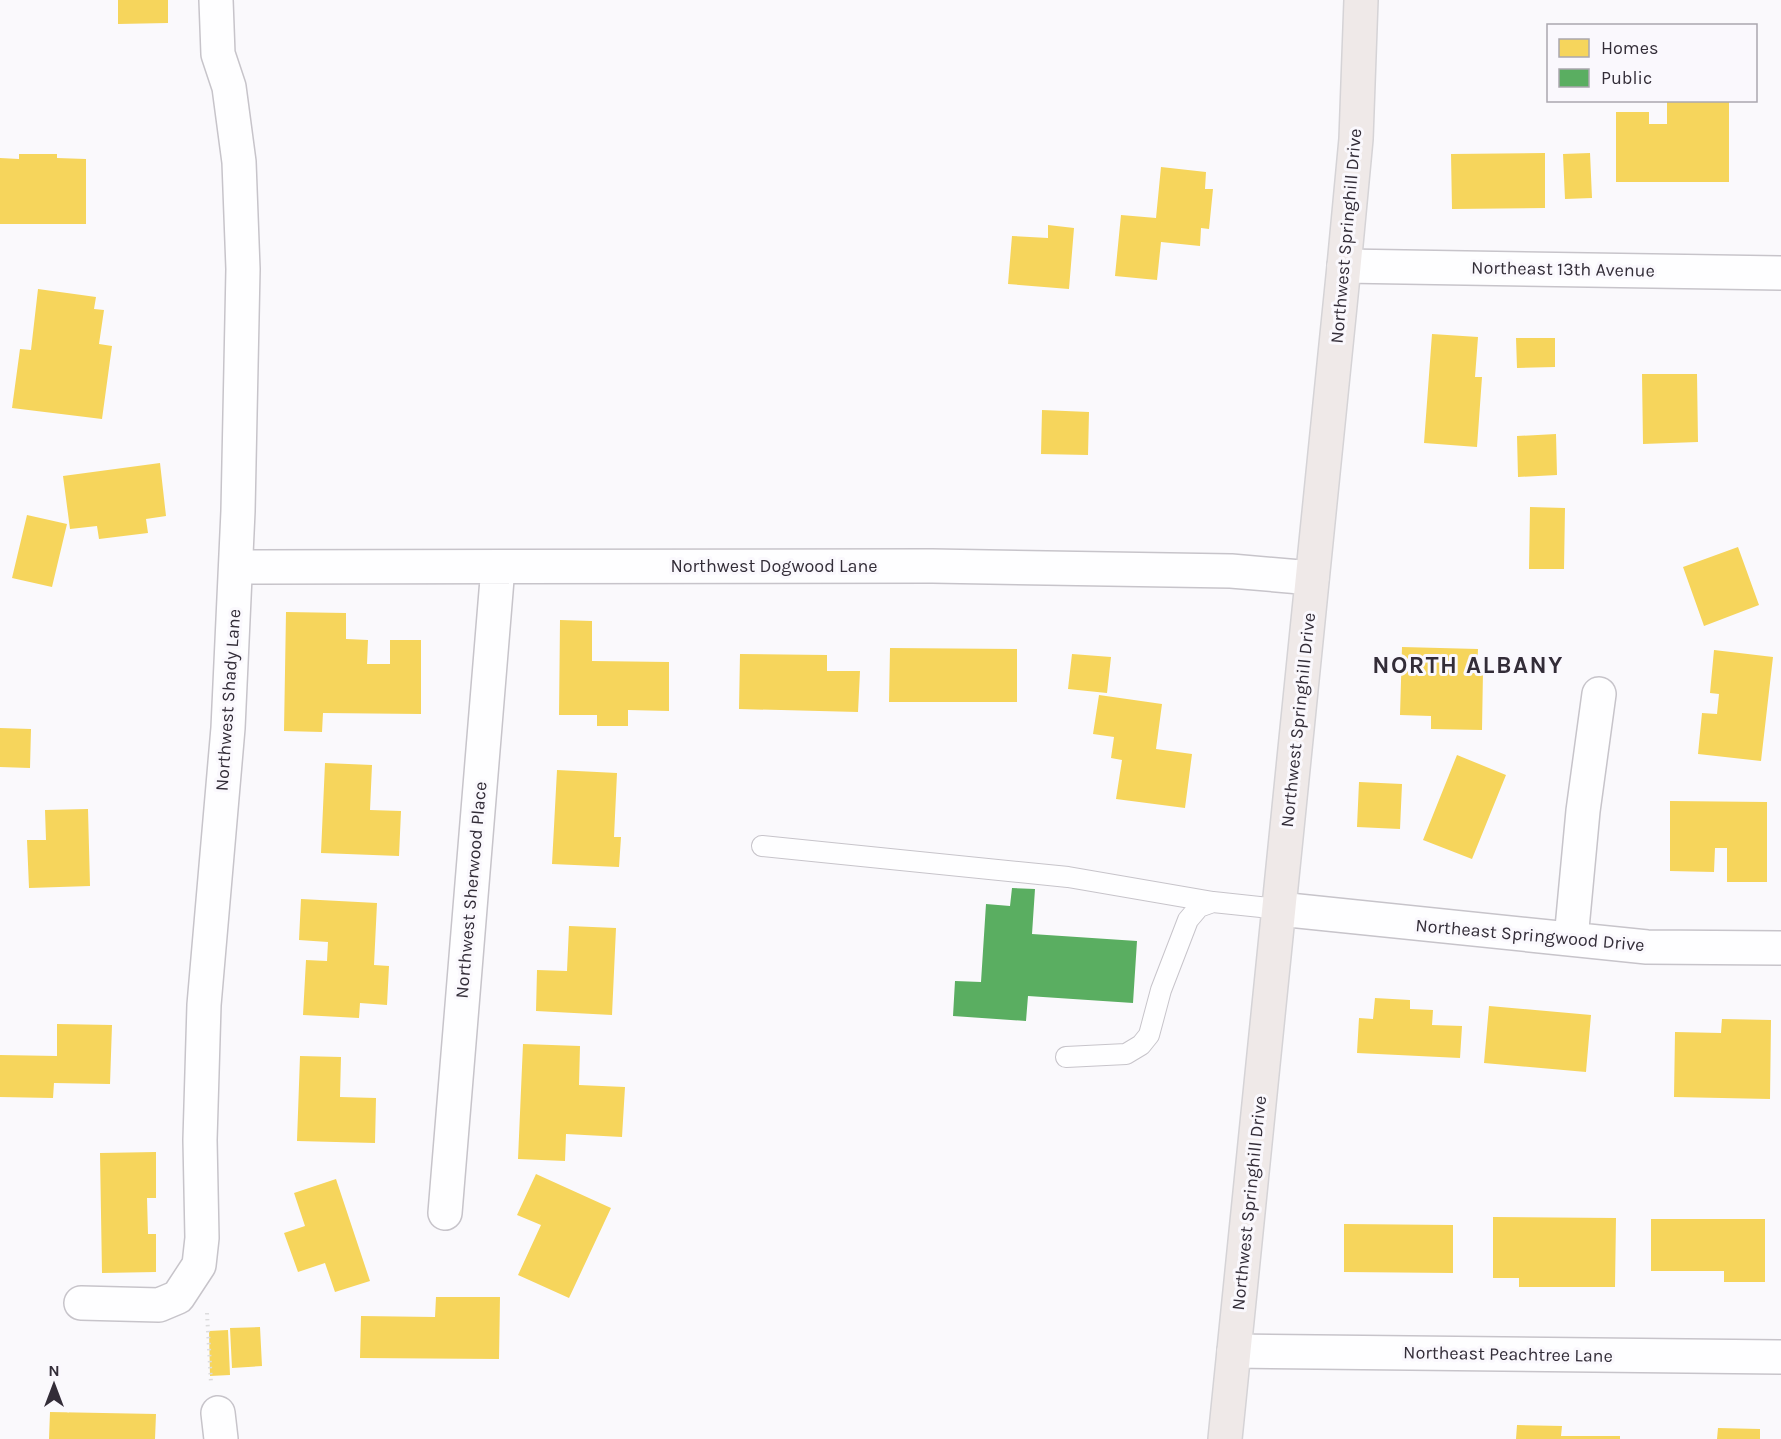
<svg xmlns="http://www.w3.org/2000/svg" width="1781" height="1439" viewBox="0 0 1781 1439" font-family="Karla,sans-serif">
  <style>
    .homes { fill: #f6d55c }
    .public { fill: #5aae61 }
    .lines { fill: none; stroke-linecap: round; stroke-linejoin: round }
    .lane-casing { stroke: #c7c4ca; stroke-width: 22 }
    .street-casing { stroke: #c7c4ca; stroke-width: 36 }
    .primary-casing { stroke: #d5d3d6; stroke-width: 36 }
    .path { stroke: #dcdcdd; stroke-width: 4; stroke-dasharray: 1.5 4.5; stroke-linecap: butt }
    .lane { stroke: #fefeff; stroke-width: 20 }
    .street { stroke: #fefeff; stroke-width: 33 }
    .primary { stroke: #efe9e8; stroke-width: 33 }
    .labels { text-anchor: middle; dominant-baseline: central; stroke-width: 6; stroke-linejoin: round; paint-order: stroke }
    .street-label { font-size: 18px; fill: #332d38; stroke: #faf8fd }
    .district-label { font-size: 24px; font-weight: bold; letter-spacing: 1.5px; fill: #332d38; stroke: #faf8fd }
  </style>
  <rect width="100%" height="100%" fill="#faf9fc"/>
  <path class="homes" d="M118,0H168V23L118,24Z
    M1667,100H1729V182H1616V112H1649V124H1667Z
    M1545,153V208L1452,209L1451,154Z
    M1590,153L1592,198L1565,199L1563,154Z
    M19,154H57V158L86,159V224H0V158L19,159Z
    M1161,167L1206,172L1205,189H1213L1209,229L1201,228L1200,246L1161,242L1157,280L1115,276L1121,215L1156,218Z
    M1048,225L1074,228L1069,289L1008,284L1012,236L1048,238Z
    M38,289L96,297L94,309L104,310L99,344L112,346L102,419L12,408L20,349L31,350Z
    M1432,334L1478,337L1475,377H1482L1477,447L1424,443Z
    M1516,338H1555V367L1517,368Z
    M1642,374H1697L1698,442L1643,444Z
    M1042,410L1089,412L1088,455L1041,454Z
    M1556,434L1557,475L1518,477L1517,436Z
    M160,463L166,516L146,519L148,533L99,539L97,526L70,529L63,476Z
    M1530,507L1565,508L1564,569H1529Z
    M27,515L67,524L52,587L12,578Z
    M1738,547L1759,605L1704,626L1683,567Z
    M286,612L346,613V639L368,640L367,664H390V640H421V714L323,713L322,732L284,731Z
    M560,620L592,621V661L669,662V711L628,710V726H597V715H559Z
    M1402,647L1478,649L1477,670L1483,671L1482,730L1431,729V716L1400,715Z
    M890,648L1017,649V702H889Z
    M1714,650L1773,657L1761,761L1698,754L1702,713L1717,714L1719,694L1710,693Z
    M740,654L827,655V671H860L858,712L739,709Z
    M1072,654L1111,657L1107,693L1068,689Z
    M1099,695L1162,704L1156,749L1192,754L1185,808L1116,799L1122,760L1111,758L1114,737L1093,734Z
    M0,728L31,729L30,768L0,767Z
    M1457,755L1506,775L1472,859L1423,840Z
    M325,763L372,765L370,810L401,811L399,856L321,853Z
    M557,770L617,773L614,837H621L619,867L552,864Z
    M1359,782L1402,784L1400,829L1357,827Z
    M1670,801L1767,802V882H1727V848H1715L1714,872L1670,871Z
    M88,809L90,886L29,888L27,840H46L45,810Z
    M301,899L377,903L374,965L389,966L387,1005L360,1003L359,1018L303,1015L306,960L327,961L328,942L299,940Z
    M569,926L616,928L612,1015L536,1011L537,970L567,971Z
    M1375,998L1410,1000V1009L1433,1010L1432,1025L1462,1026L1460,1058L1357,1053L1359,1018L1373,1019Z
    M1489,1006L1591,1015L1586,1072L1484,1063Z
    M1722,1019L1771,1020L1770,1099L1674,1097L1675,1032L1721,1033Z
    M57,1024L112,1025L110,1084L54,1083L53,1098L0,1097V1055L57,1056Z
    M523,1044L580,1046L579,1085L625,1087L622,1137L566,1134L565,1161L518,1159Z
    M300,1056L341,1057L340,1097L376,1098L375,1143L297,1141Z
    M156,1152V1198H147L148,1234H156V1272L102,1273L100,1153Z
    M536,1174L611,1208L569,1298L518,1275L541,1225L517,1215Z
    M336,1179L370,1281L335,1292L325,1263L298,1272L284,1233L305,1226L294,1193Z
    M1493,1217L1616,1218L1615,1287H1519V1278H1493Z
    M1651,1219H1765V1282H1724V1271H1651Z
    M1344,1224L1453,1225V1273L1344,1272Z
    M436,1297H500L499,1359L360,1358L361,1316L435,1317Z
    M260,1327L262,1366L232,1368L230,1328Z
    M228,1330L230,1375L210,1376L209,1331Z
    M50,1412L156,1414L155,1439H49Z
    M1517,1425L1562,1426L1561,1436H1620V1439H1516Z
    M1718,1428L1760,1429V1439H1717Z"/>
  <path class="public" d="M1012,888L1035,889L1032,934L1137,941L1133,1003L1028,996L1026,1021L953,1016L955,981L981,982L986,904L1010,906Z"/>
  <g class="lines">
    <defs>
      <path id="lane" d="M762,846L1068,877L1213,902
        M1066,1057L1126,1054L1141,1045L1149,1035L1161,990L1188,920L1199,907L1213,902L1279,909"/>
      <path id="street" d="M1344,266L1781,273
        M236,567L932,566L1231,571L1312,578
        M1279,909L1647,947L1781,948
        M1571,939L1583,811L1599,694
        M445,1213L498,567
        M81,1303L159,1305L178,1297L199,1265L202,1238L200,1140L204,1005L228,728L238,511L243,269L239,162L229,87L218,54L216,0
        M1234,1351L1781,1357
        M218,1413L221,1439"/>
      <path id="primary" d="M1225,1439L1344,266L1356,139L1361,0"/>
    </defs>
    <use href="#lane" class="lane-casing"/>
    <use href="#street" class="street-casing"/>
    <use href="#primary" class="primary-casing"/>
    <path class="path" d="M207,1313L211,1383"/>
    <use href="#lane" class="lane"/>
    <use href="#street" class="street"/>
    <use href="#primary" class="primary"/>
  </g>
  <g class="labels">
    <g class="street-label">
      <text transform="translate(1346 236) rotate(-85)">Northwest Springhill Drive</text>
      <text transform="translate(1563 269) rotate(1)">Northeast 13th Avenue</text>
      <text x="774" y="566">Northwest Dogwood Lane</text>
      <text transform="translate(228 700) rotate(-86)">Northwest Shady Lane</text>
      <text transform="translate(1298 720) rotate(-84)">Northwest Springhill Drive</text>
      <text transform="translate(471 890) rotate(-85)">Northwest Sherwood Place</text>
      <text transform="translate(1530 935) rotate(5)">Northeast Springwood Drive</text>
      <text transform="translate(1249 1203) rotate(-84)">Northwest Springhill Drive</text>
      <text transform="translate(1508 1354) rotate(1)">Northeast Peachtree Lane</text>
    </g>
    <g class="district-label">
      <text x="1468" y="665">NORTH ALBANY</text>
    </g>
  </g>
  <rect x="1547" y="24" width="210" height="78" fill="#faf8fd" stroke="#aaa7ae" stroke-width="1.5"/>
  <rect x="1559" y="39" width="30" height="18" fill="#f6d55c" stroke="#aaa7ae" stroke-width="1.5"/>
  <text x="1601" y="54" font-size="18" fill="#332d38">Homes</text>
  <rect x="1559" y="69" width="30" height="18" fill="#5aae61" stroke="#aaa7ae" stroke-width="1.5"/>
  <text x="1601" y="84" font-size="18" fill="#332d38">Public</text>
  <g transform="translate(54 1385)" stroke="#faf8fd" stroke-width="4.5" paint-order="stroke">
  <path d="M0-4.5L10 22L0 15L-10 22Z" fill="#332d38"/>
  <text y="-9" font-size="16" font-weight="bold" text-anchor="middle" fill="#332d38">N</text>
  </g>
</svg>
